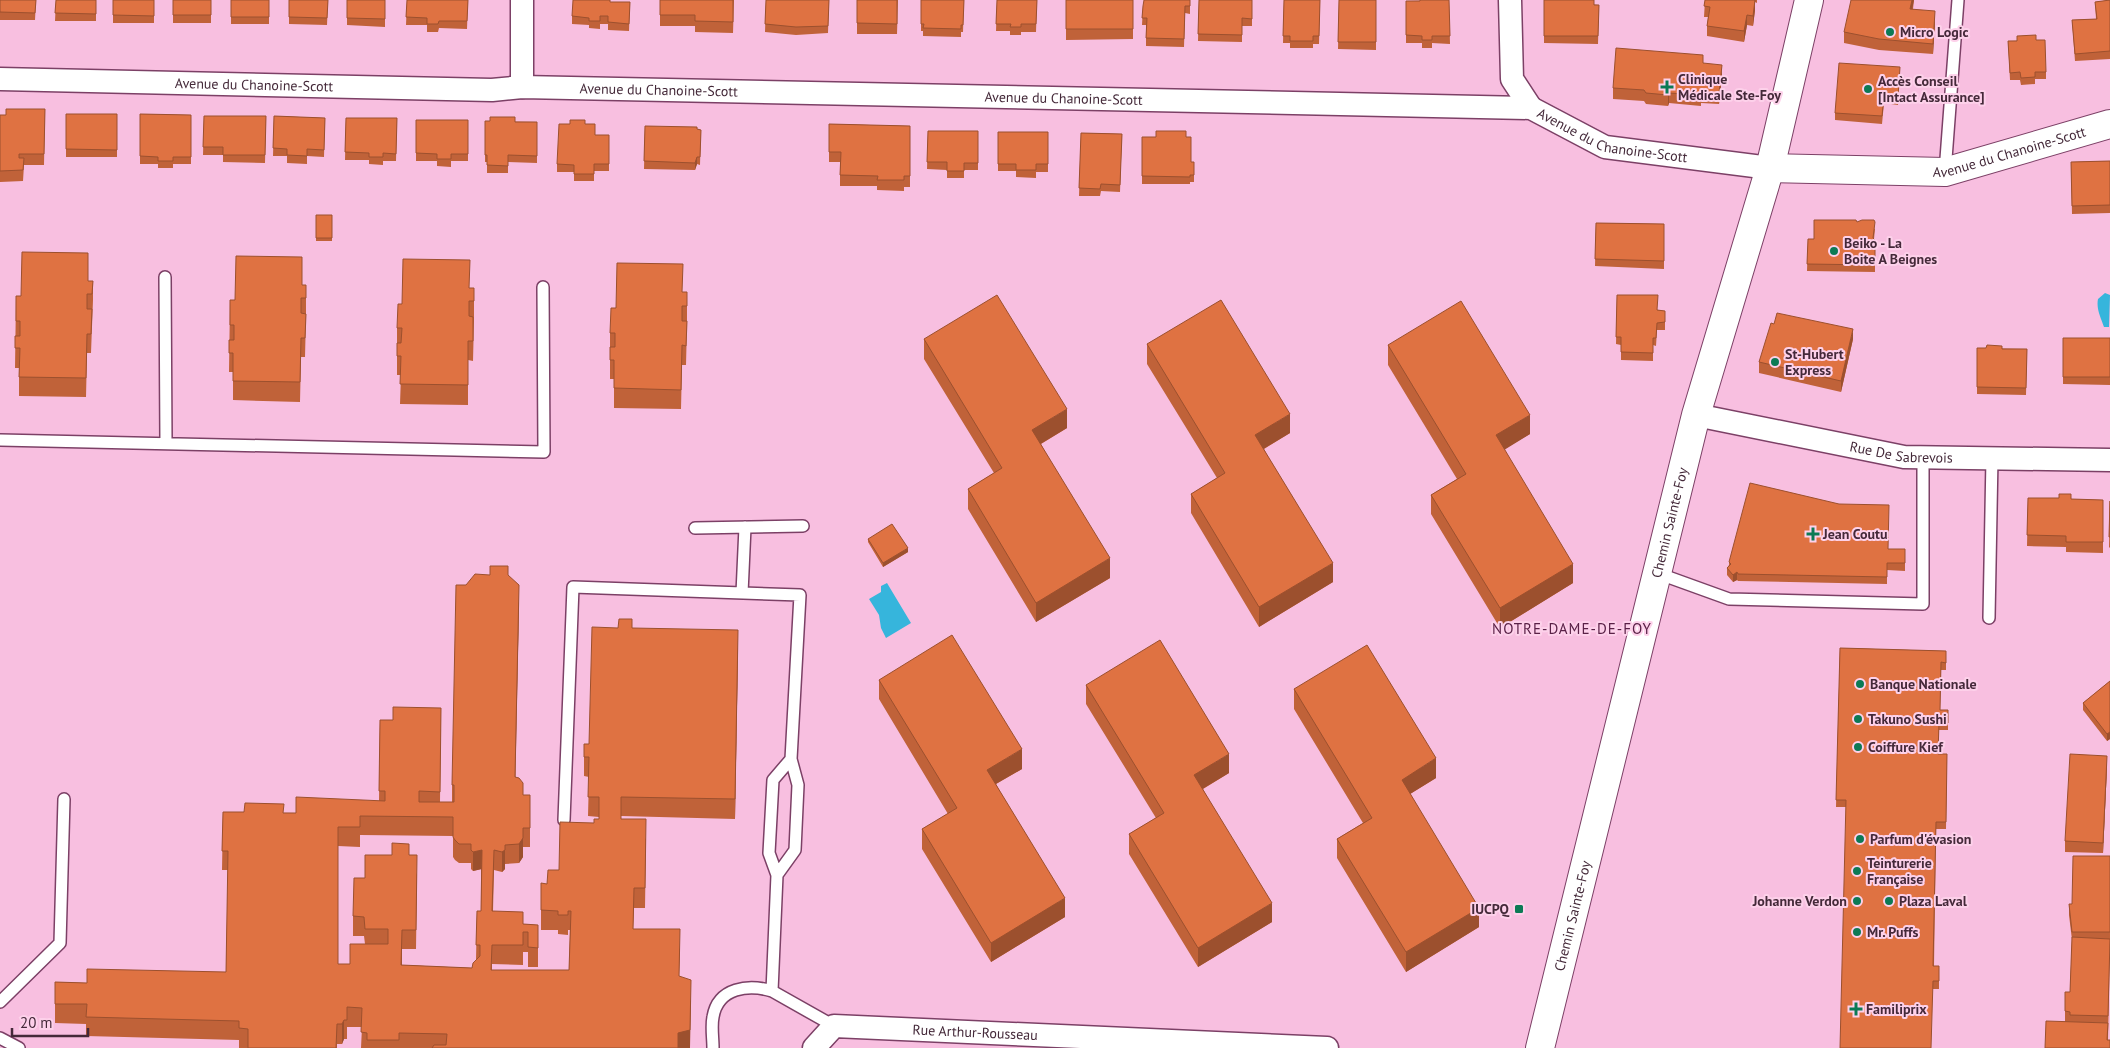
<svg xmlns="http://www.w3.org/2000/svg" width="2110" height="1048" viewBox="0 0 2110 1048" font-family="'PT Sans',sans-serif">
  <style>
    .water { fill: #36b5dc }
    .lines { fill: none; stroke-linecap: round; stroke-linejoin: round }
    .lane-casing { stroke: #7c4066; stroke-width: 14 }
    .street-casing { stroke: #7c4066; stroke-width: 25 }
    .secondary-casing { stroke: #7c4066; stroke-width: 30 }
    .lane { stroke: #fff; stroke-width: 11 }
    .street { stroke: #fff; stroke-width: 22 }
    .secondary { stroke: #fff; stroke-width: 28 }
    .wall { fill: #c06239; fill-rule: evenodd }
    .shaded-wall { fill: #9c502e }
    .building { fill: #df7242; stroke: #9c502e; fill-rule: evenodd }
    .poi-dot { fill: #0c7a55; stroke: #fdd1ea; stroke-width: 2 }
    .labels { text-anchor: middle; dominant-baseline: central; stroke-width: 4; stroke-linejoin: round; paint-order: stroke }
    .poi-label { font-size: 14px; font-weight: bold; fill: #442939; stroke: #fdd1ea; text-anchor: start }
    .street-label { font-size: 14px; fill: #442939; stroke: #fdd1ea }
    .neighbourhood-label { font-size: 15px; letter-spacing: 1px; fill: #5a2147; stroke: #fdd1ea }
  </style>
  <rect width="100%" height="100%" fill="#f8bfe0"/>
  <path class="water" d="M2105,293L2110,295L2109,327H2104C2101,318 2096,309 2098,299Z
    M887,583L911,623L886,638L881,628L879,615L869,599L881,592V586Z"/>
  <g class="lines">
    <defs>
      <path id="lane" d="M1945,172L1958,0
        M165,277L166,443
        M0,440L544,452L543,287
        M695,528L803,526
        M1657,573L1729,599L1923,604V458
        M742,593L745,527
        M1989,618L1992,458
        M564,820L573,587L800,595L791,759L798,785L795,850L777,875L772,991L834,1026
        M777,875L769,853L773,780L791,759
        M0,1002L60,943L64,799
        M0,1038L19,1048
        M713,1048C713,1038 711,1026 713,1017C718,987 749,984 772,991"/>
      <g id="street">
        <path d="M1510,0L1512,79L1531,108"/>
        <path id="s1" d="M0,79L492,90L522,87L1531,108L1605,147L1770,168"/>
        <path d="M522,87V0"/>
        <path id="s2" d="M1696,415L1904,457L2110,460"/>
        <path id="s3" d="M814,1048L834,1026L1327,1048"/>
      </g>
      <g id="secondary">
        <path id="s4" d="M1770,168L1945,172L2110,124"/>
        <path id="s5" d="M1540,1048L1696,415L1770,168L1809,0"/>
      </g>
    </defs>
    <use href="#lane" class="lane-casing"/>
    <use href="#street" class="street-casing"/>
    <use href="#secondary" class="secondary-casing"/>
    <use href="#lane" class="lane"/>
    <use href="#street" class="street"/>
    <use href="#secondary" class="secondary"/>
  </g>
  <path class="wall" d="M0,0H36L35,20H0Z
    M56,0H96V21H55Z
    M113,0H154V23H113Z
    M173,0H211V23H173Z
    M231,0H269V24H231Z
    M289,0H328L327,25L289,24Z
    M347,0H385V27L347,25Z
    M407,0H468L467,29L439,28L438,32H427V25H406Z
    M660,0H734L733,33L695,32V26H660Z
    M766,0H829L828,33L796,35L765,32Z
    M857,0H898L897,34H857Z
    M921,0H964L963,32H961V37L923,36V31H921Z
    M997,0H1037L1036,32H1021V35H1010V31H996Z
    M1066,0H1133V39L1066,40Z
    M1190,0V14L1185,13L1184,47L1146,46V25H1142L1143,6Z
    M1199,0H1252V26H1242V42L1198,41Z
    M1284,0H1320L1319,44H1313V48H1290V43H1283Z
    M1339,0H1376V50L1338,49Z
    M1449,0L1450,44L1432,43V48H1422V43H1406V1Z
    M1544,0L1599,5L1598,44L1544,43Z
    M1705,0H1757V3L1755,2V10L1753,26L1747,25L1744,42L1707,36V26L1708,17H1704Z
    M1914,0L1913,9L1935,22L1933,54L1879,50L1844,43V32Z
    M2110,0V59L2075,61L2072,20L2096,19L2095,2Z
    M611,2H630L629,31L608,30V24H600V29L589,28V25L572,24V16Z
    M2036,40L2046,72V79H2035V84L2021,85L2020,80H2010L2008,41Z
    M1703,63L1722,76L1719,104L1701,103V106L1669,103L1668,106L1646,104L1644,101L1613,99V88Z
    M1900,74L1898,105L1884,103L1882,124L1835,120V113Z
    M45,109L44,165H24L23,181L0,182V115H6Z
    M66,114H117V157H66Z
    M140,114L191,115V164H173V168H158V164H140Z
    M204,116H266L265,163L223,162V155H203Z
    M274,116L325,118L324,157L307,156V164L287,163V156H273Z
    M346,118H397L396,161H383V165L369,164V160H345Z
    M416,120H468V161H451V167L437,166V161H416Z
    M485,121L537,122V163L508,162V173H487V162H485Z
    M585,124L595,135H609V171H594V181H574V172H557V164Z
    M829,124L910,126V187H904V191L877,190V186H840V162H829Z
    M645,126L701,130L700,165L697,164L695,170L644,169Z
    M928,131H978V170H964V178H947V170L927,169Z
    M998,132H1048V172H1036V178L1016,177V171H998Z
    M1081,133L1122,134L1120,192L1101,191L1100,196H1079Z
    M1142,137H1186L1191,162H1194V182H1190V184H1142Z
    M2110,161V213L2072,214L2071,162Z
    M316,215H332V241H316Z
    M1857,222L1875,229L1874,239L1875,240V272L1807,271L1808,239H1814Z
    M1596,223L1664,224V269L1595,266Z
    M88,281H93V300L91,353H87L86,397L19,396V368H15L16,296H21Z
    M302,285H306V317L305,357H301L300,402L233,400V372H229L230,300H235Z
    M470,288H474V321L473,361L468,360V405L400,404L401,375H397V328Z
    M683,292H687V325L686,365H682L681,409L614,408V379H610V333L616,308Z
    M1617,295L1658,310L1665,311V330H1657L1656,346L1653,345V361L1621,360V345L1616,344Z
    M2063,338H2110V385L2063,384Z
    M924,339L1067,428L1041,444L1110,578L1036,622L968,509V489L994,473L924,359Z
    M1853,339L1841,392L1759,373V362Z
    M1147,344L1290,433L1264,449L1333,582L1259,627L1191,513V494L1217,478L1147,364Z
    M1388,345L1530,434L1504,449L1573,583L1500,628L1431,514V495L1457,479L1388,365Z
    M1977,348L2027,349L2026,395L1977,394Z
    M2028,498L2071,499L2103,500V553L2066,552V547L2027,546Z
    M2110,501V548L2109,547Z
    M868,539L908,552L883,567L868,542Z
    M1888,549H1905V571L1887,570V584L1738,581L1737,580L1733,582L1727,575V568L1729,565V562Z
    M508,575L519,604L515,778L523,795H530V847H523V857L519,863L505,864V869L502,872L494,870L493,911L523,924L538,925V967H528V952H523V965L492,964V970H569L570,930H568V935L558,934V930H541V910L547,884L559,870L594,823L599,819V817L588,816L589,777L584,776V744H589L632,628L738,650L735,819L621,816V819L646,839L645,908H634L633,929L680,949L679,976L690,1048H361L362,1027H347V1039H344L342,1044H337V1048H239V1040L86,1036V1024L55,1023V982L87,983L226,972L228,870H222L223,812L296,813L379,801L380,720H393L441,708L440,802H452V785L466,585ZM360,835L453,836V857L455,860L459,863H471V869L473,871L481,869V911H477L476,960L472,968L402,965V949H416L417,875L409,855H392L365,878L353,916V936H364L365,944L350,964H338V846L360,847Z
    M1840,648L1946,651V670H1941L1940,710H1948V730H1939L1938,754H1947L1946,829H1936L1934,966H1939V989H1933L1846,807H1836Z
    M879,680L1022,769L996,784L1065,917L991,962L922,849V829L948,814L879,699Z
    M2110,681V739L2107,741L2083,710V703Z
    M1086,685L1229,773L1203,789L1272,922L1198,967L1129,854V834L1156,818L1086,704Z
    M1294,689L1436,778L1410,794L1479,927L1406,972L1337,858V839L1363,823L1294,709Z
    M2107,767L2103,853L2065,852V841Z
    M2110,856V943L2108,1040L2110,1048L2065,1022V992H2070L2072,940L2069,915V904H2072Z"/>
  <path class="shaded-wall" d="M1755,0V10L1753,26V16Z
    M1912,0H1914L1910,19V9Z
    M1935,11V22L1933,54V44Z
    M1747,15V25L1744,42V31Z
    M1722,65V76L1719,104V93Z
    M1669,93V103L1668,106V95Z
    M697,157V164L695,170V163Z
    M1853,329V339L1841,392V381Z
    M1067,409V428L1032,449V430Z
    M1290,414V433L1255,454V435Z
    M1530,415V434L1496,455V435Z
    M908,548V552L883,567V563Z
    M1110,558V578L1036,622V603Z
    M1333,563V582L1259,627V607Z
    M1573,564V583L1500,628V608Z
    M1737,572V580L1733,582V575Z
    M519,585V604L515,797V777Z
    M738,630V650L735,819V799Z
    M2110,732V739L2107,741V734Z
    M1022,749V769L987,789V770Z
    M1229,754V773L1194,794V775Z
    M2107,756V767L2103,853V843Z
    M1436,758V778L1402,799V780Z
    M523,828V857L519,863V844Z
    M505,845V869L502,872V852Z
    M482,850V869L473,871V852Z
    M1065,898V917L991,962V943Z
    M1272,903V922L1198,967V948Z
    M1479,908V927L1406,972V952Z
    M402,930V949L401,985V965Z
    M691,999L690,1048H678V1033Z
    M344,1020V1039L342,1044V1024Z"/>
  <path class="building" d="M0,0H36L35,13L0,12Z
    M56,0H96V14L55,13Z
    M113,0H154V16L113,15Z
    M173,0H211V15H173Z
    M231,0H269V17H231Z
    M289,0H328L327,18L289,17Z
    M347,0H385V19L347,18Z
    M407,0H468L467,21H439L438,24H427V18L406,17Z
    M573,0H610V2H630L629,24L608,22V16H600V21H589V18L572,16Z
    M660,0H733V22L695,21V15H660Z
    M766,0H829L828,26L796,27L765,24Z
    M857,0H897V24L857,23Z
    M921,0H964L963,25H961V29L923,28L924,24H921Z
    M997,0H1037L1036,24H1021V27H1010L1011,24H996Z
    M1066,0H1133V29H1066Z
    M1144,0H1190V6H1185L1184,39L1146,38L1147,18H1142L1143,6Z
    M1199,0H1252V19L1242,18V35L1198,34Z
    M1284,0H1320L1319,36H1313V41H1290V36H1283Z
    M1339,0H1376V42H1338Z
    M1420,0H1449L1450,36H1432V40H1422V36L1406,35V1H1420Z
    M1544,0H1594V5H1599L1598,36H1544Z
    M1705,0H1755L1753,16L1747,15L1744,31L1707,26L1710,7L1704,6Z
    M1851,0H1912L1910,9L1935,11L1933,44L1879,39L1844,32Z
    M2110,0V51L2075,54L2072,20L2097,19L2095,2Z
    M2036,35V40H2045L2046,72H2035V77L2021,78L2020,72L2010,73L2008,41H2017V36Z
    M1616,48L1703,55V63L1722,65L1719,93L1701,92V95L1669,93L1668,95L1646,93L1644,90L1613,88Z
    M1839,63L1900,67L1898,97L1884,96L1882,116L1835,113Z
    M6,109H45L44,154H19V158H24L23,170L0,171V115H6Z
    M66,114H117V150L66,149Z
    M140,114L191,115V157H173V161H158V157L140,156Z
    M204,116H266L265,155H223V147H203Z
    M274,116L325,118L324,150L307,149V156L287,155V149L273,148Z
    M490,117H515V122H537V156L508,155V166L487,165V155H485V121H490Z
    M346,118H397L396,154L383,153V157H369V153L345,152Z
    M416,120H468V154H451V159H437V154L416,153Z
    M570,120H585V124H595V135H609V164H594V174H574V165L557,164L559,124H570Z
    M829,124L910,126V176H904V180H877L878,176L840,175L841,152H829Z
    M645,126L697,127V129L701,130L700,157H697L695,163L644,161Z
    M928,131H978V163H964V171H947V162H927Z
    M1156,131H1186V137H1191V162H1194V175H1190V177L1142,176V137H1156Z
    M998,132H1048V164H1036V170H1016V164H998Z
    M1081,133L1122,134L1120,185L1101,184L1100,189L1079,188Z
    M2110,161V205L2072,206L2071,162Z
    M316,215H332V238H316Z
    M1814,220H1856L1857,222L1862,220H1874L1875,222L1873,238L1875,240V265L1807,264L1808,239H1814Z
    M1596,223L1664,224V261L1595,259Z
    M22,252L88,253V281H93L92,294H87V309H92L91,334H87L86,378L19,377L20,348H15V336H20V321H16V296H21Z
    M236,256L302,257V285H306V298H301V313L306,314L305,338H301L300,382L233,381V353H229V340H234V325H230V300H235Z
    M403,259L470,260L469,288H474V301H469V316L473,317V341H468V385L400,384L401,356H397V343H401L402,328H397L398,304H402Z
    M617,263L683,264L682,292H687V306H682V321H687L686,346L682,345L681,390L614,388V360H610V347H615V333H610L611,308H616Z
    M997,295L1067,409L1032,430L1110,558L1036,603L968,489L1002,468L924,339Z
    M1617,295H1658L1657,310L1665,311V322L1657,323L1656,338H1653V353L1621,352V337H1616Z
    M1221,300L1290,414L1255,435L1333,563L1259,607L1191,494L1225,473L1147,344Z
    M1461,301L1530,415L1496,435L1573,564L1500,608L1431,495L1466,474L1388,345Z
    M1777,313L1853,329L1841,381L1759,362L1771,323L1774,324Z
    M2063,338H2110V377H2063Z
    M1987,345L2002,346V349H2027L2026,388L1977,387V348H1986Z
    M1750,483L1839,504L1889,505L1888,549H1905V563H1887V577L1738,574L1737,572L1733,575L1727,568L1731,564L1729,562Z
    M2059,494H2071V499L2103,500V542H2066V536L2027,535L2028,498H2059Z
    M2110,501V537H2109Z
    M892,524L908,548L883,563L868,539Z
    M490,566H508V575L519,585L515,777L519,778L523,783V795H530V828H523V838L519,844L505,845V850L502,852L494,850L492,911L523,912V924L538,925V948L528,947V932H523V945H492L491,970H569L571,911H568V915H558V911L541,910V883L547,884L548,870H559L560,822L594,823V819H599V797H588L589,757H584V744H589L592,627L618,628L619,619H632V628L738,630L735,799L621,797V819H646L645,888H634L633,929H680L679,976L691,980L690,1030L678,1033V1048H432L434,1045H446L447,1034L399,1033V1040H367V1033L361,1032L362,1008L347,1007V1020H344L342,1024H337L336,1048H248V1029L239,1028V1021L86,1017L87,1004H55V982L87,983V969L226,972L228,851H222L223,812H244L245,803L284,804L283,813H296V797L385,801V791H379L380,720H393V707L441,708L440,792L419,791V802H454V785H452L456,585H466L475,574L490,575ZM360,816L453,817V837L455,840L459,844H471V850L473,852L482,850L481,911H477L476,945H480V956L473,963L472,968L401,965L402,930H416L417,855H409V844L392,843V855H365V878H354L353,916L364,917L365,929H388V944H350V964H338V827H360Z
    M952,635L1022,749L987,770L1065,898L991,943L922,829L957,808L879,680Z
    M1160,640L1229,754L1194,775L1272,903L1198,948L1129,834L1164,813L1086,685Z
    M1367,645L1436,758L1402,780L1479,908L1406,952L1337,839L1372,818L1294,689Z
    M1840,648L1946,651V663L1941,662L1940,710H1948V723L1939,722L1938,754H1947L1946,822H1936L1933,966H1939V981H1933L1931,1048H1840L1846,800H1836Z
    M2110,681V732L2107,734L2083,703Z
    M2070,754L2107,756L2103,843L2065,841Z
    M2073,856H2110V932H2072L2069,904H2072Z
    M2072,937L2110,939L2108,1016L2070,1015V1012L2065,1011V992H2070Z
    M2046,1021L2108,1023L2107,1040H2110V1048H2045Z"/>
  <g class="poi-dot">
    <circle cx="1890" cy="32" r="5"/>
    <path d="M1664.5 79.5h5v5h5v5h-5v5h-5v-5h-5v-5h5z"/>
    <circle cx="1868" cy="89" r="5"/>
    <circle cx="1834" cy="251" r="5"/>
    <circle cx="1775" cy="362" r="5"/>
    <path d="M1810.5 526.5h5v5h5v5h-5v5h-5v-5h-5v-5h5z"/>
    <circle cx="1860" cy="684" r="5"/>
    <circle cx="1858" cy="719" r="5"/>
    <circle cx="1858" cy="747" r="5"/>
    <circle cx="1860" cy="839" r="5"/>
    <circle cx="1857" cy="871" r="5"/>
    <circle cx="1857" cy="901" r="5"/>
    <circle cx="1889" cy="901" r="5"/>
    <rect x="1514" y="904" width="10" height="10" rx="2.5"/>
    <circle cx="1857" cy="932" r="5"/>
    <path d="M1853.5 1001.5h5v5h5v5h-5v5h-5v-5h-5v-5h5z"/>
  </g>
  <g class="labels">
    <g class="poi-label">
      <text x="1900" y="32">Micro Logic</text>
      <text x="1678" y="79">Clinique<tspan x="1678" dy="16">Médicale Ste-Foy</tspan></text>
      <text x="1878" y="81">Accès Conseil<tspan x="1878" dy="16">[Intact Assurance]</tspan></text>
      <text x="1844" y="243">Beiko - La<tspan x="1844" dy="16">Boite A Beignes</tspan></text>
      <text x="1785" y="354">St-Hubert<tspan x="1785" dy="16">Express</tspan></text>
      <text x="1823" y="534">Jean Coutu</text>
      <text x="1870" y="684">Banque Nationale</text>
      <text x="1868" y="719">Takuno Sushi</text>
      <text x="1868" y="747">Coiffure Kief</text>
      <text x="1870" y="839">Parfum d'évasion</text>
      <text x="1867" y="863">Teinturerie<tspan x="1867" dy="16">Française</tspan></text>
      <text x="1847" y="901" text-anchor="end">Johanne Verdon</text>
      <text x="1899" y="901">Plaza Laval</text>
      <text x="1509" y="909" text-anchor="end">IUCPQ</text>
      <text x="1867" y="932">Mr. Puffs</text>
      <text x="1866" y="1009">Familiprix</text>
    </g>
    <g class="street-label">
      <text stroke="none"><textPath href="#s1" startOffset="254">Avenue du Chanoine-Scott</textPath></text>
      <text stroke="none"><textPath href="#s1" startOffset="659">Avenue du Chanoine-Scott</textPath></text>
      <text stroke="none"><textPath href="#s1" startOffset="1064">Avenue du Chanoine-Scott</textPath></text>
      <text stroke="none"><textPath href="#s1" startOffset="1619">Avenue du Chanoine-Scott</textPath></text>
      <text stroke="none"><textPath href="#s4" startOffset="242">Avenue du Chanoine-Scott</textPath></text>
      <text stroke="none"><textPath href="#s2" startOffset="209">Rue De Sabrevois</textPath></text>
      <text stroke="none"><textPath href="#s5" startOffset="541">Chemin Sainte-Foy</textPath></text>
      <text stroke="none"><textPath href="#s5" startOffset="136">Chemin Sainte-Foy</textPath></text>
      <text stroke="none"><textPath href="#s3" startOffset="171">Rue Arthur-Rousseau</textPath></text>
    </g>
    <g class="neighbourhood-label">
      <text x="1572" y="628">NOTRE-DAME-DE-FOY</text>
    </g>
  </g>
  <path d="M12 1028v8h76v-8" fill="none" stroke="#442939" stroke-width="2.5"/>
  <text x="20" y="1028" font-size="15" fill="#442939" stroke="#fdd1ea" stroke-width="4" paint-order="stroke">20 m</text>
</svg>
